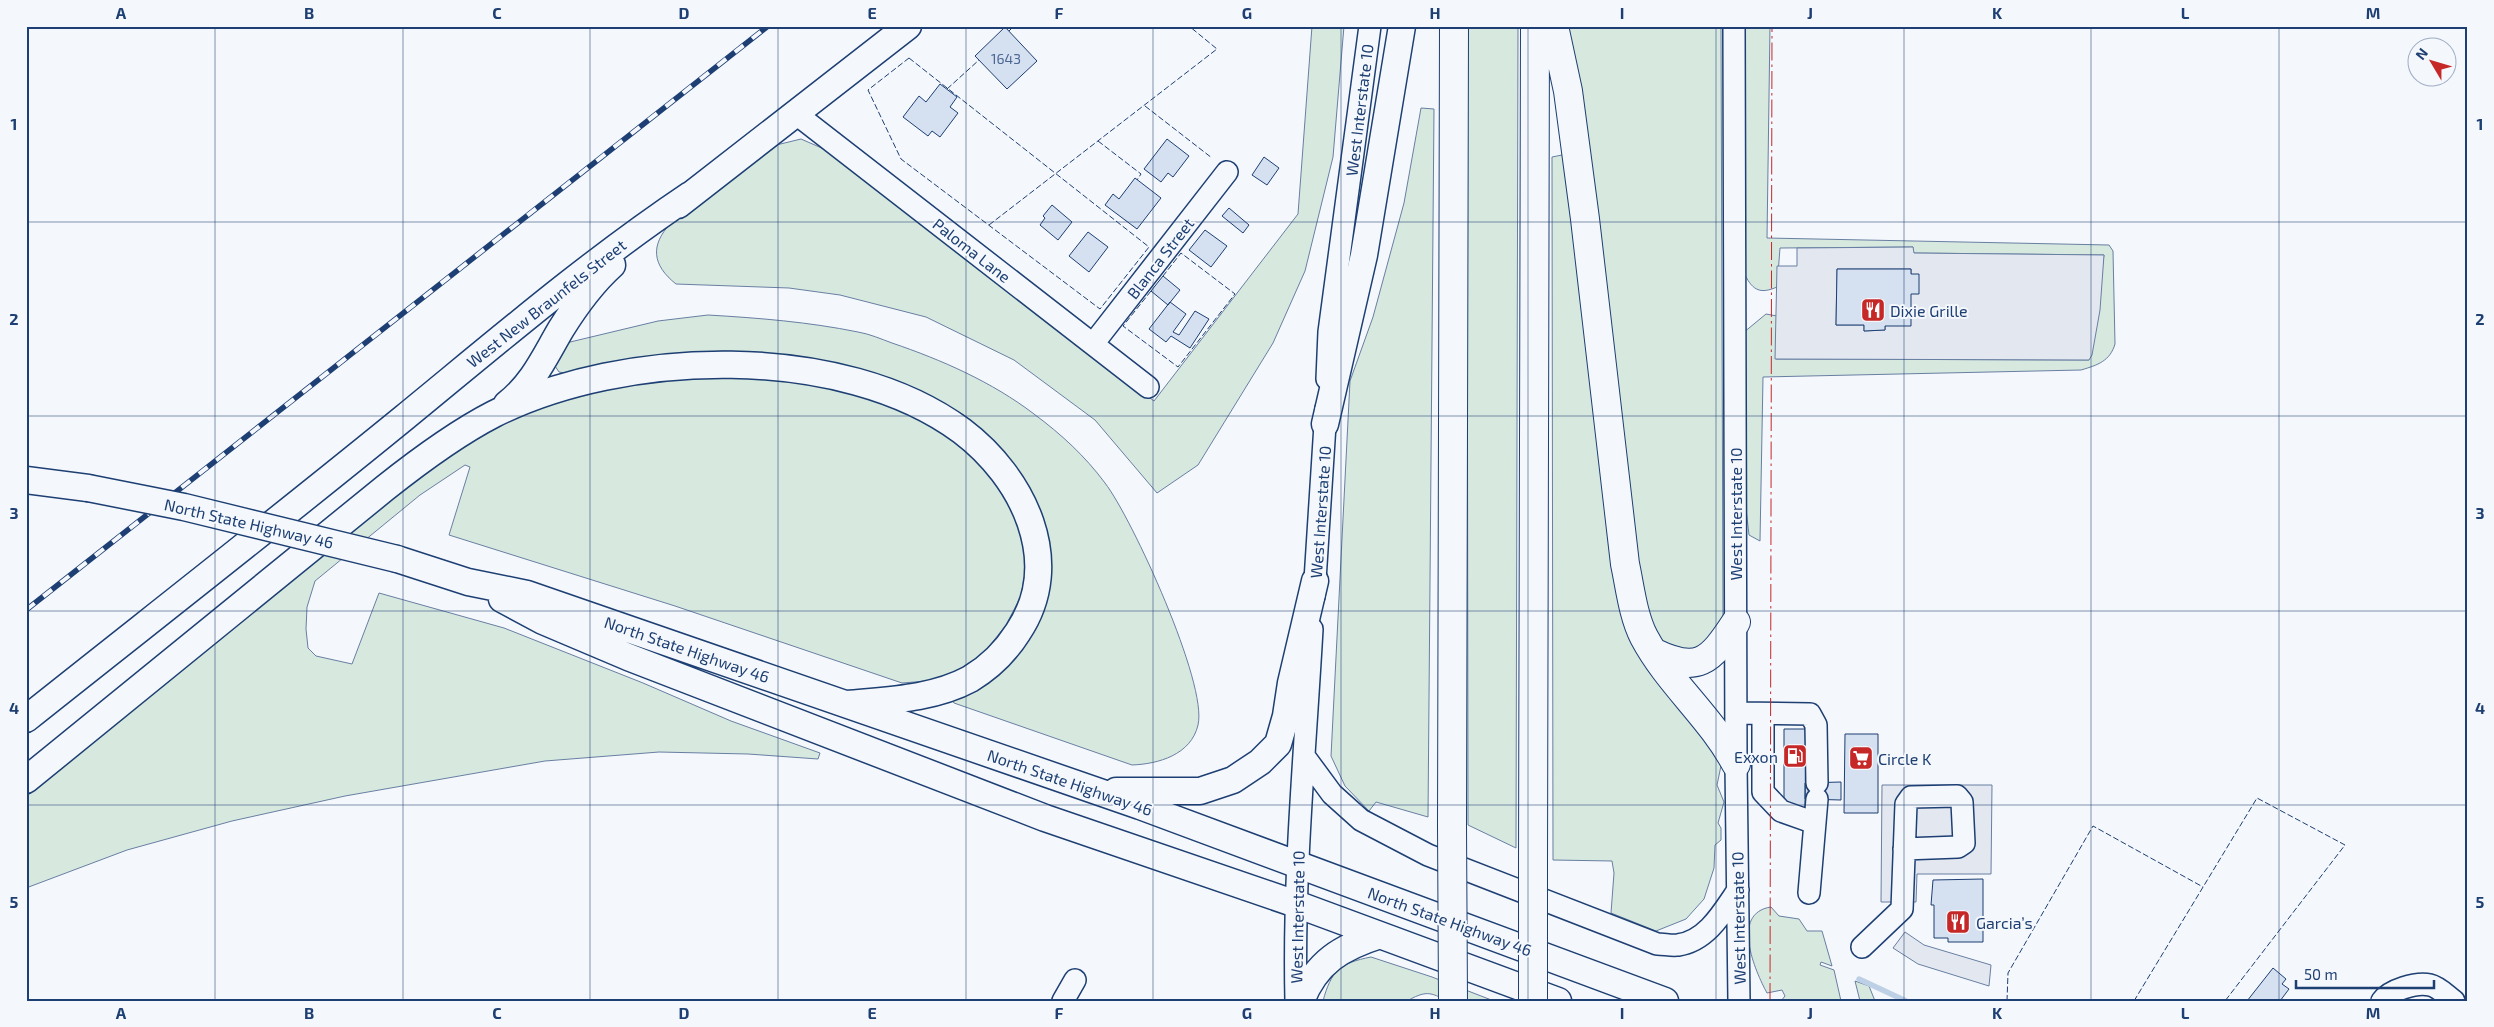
<svg xmlns="http://www.w3.org/2000/svg" width="2494" height="1027" viewBox="0 0 2494 1027" font-family="'Exo 2',sans-serif">
  <style>
    .green { fill: #d7e8df; stroke: #687fa3 }
    .parking { fill: #e3e8f0; stroke: #687fa3; fill-rule: evenodd }
    .lines { fill: none; stroke-linecap: round; stroke-linejoin: round }
    .stream { stroke: #bed0e5; stroke-width: 5.5 }
    .building { fill: #d5e0f0; stroke: #1d3f73 }
    .minor-casing { stroke: #1d3f73; stroke-width: 24 }
    .major-casing { stroke: #1d3f73; stroke-width: 29 }
    .highway-casing { stroke: #1d3f73; stroke-width: 30 }
    .minor { stroke: #f4f7fb; stroke-width: 21 }
    .major { stroke: #f4f7fb; stroke-width: 26 }
    .highway { stroke: #f4f7fb; stroke-width: 28 }
    .rail-casing { stroke: #1d3f73; stroke-width: 5.5 }
    .rail { stroke: #f4f7fb; stroke-width: 4; stroke-dasharray: 11; stroke-linecap: butt }
    .major-bridge-casing { stroke: #1d3f73; stroke-width: 29; stroke-linecap: butt }
    .highway-bridge-casing { stroke: #1d3f73; stroke-width: 30; stroke-linecap: butt }
    .major-bridge { stroke: #f4f7fb; stroke-width: 26 }
    .highway-bridge { stroke: #f4f7fb; stroke-width: 28 }
    .fence { stroke: #1d3f73; stroke-width: 1; stroke-dasharray: 6 2.5; stroke-linecap: butt }
    .power { stroke: #c62828; stroke-width: 1; stroke-dasharray: 18 4 2.5 4; stroke-linecap: butt }
    .grid { fill: none; stroke: #1d3f73; stroke-width: 1; stroke-opacity: 0.55 }
    .labels { text-anchor: middle; dominant-baseline: central; stroke-width: 4; stroke-linejoin: round; paint-order: stroke }
    .number-label { font-size: 14px; fill: #4b6792 }
    .street-label { font-size: 16px; fill: #1d3f73; stroke: #f4f7fb }
    .poi-label { font-size: 16px; fill: #1d3f73; stroke: #f4f7fb; text-anchor: start }
    .neatline { fill: none; stroke: #1d3f73; stroke-width: 2 }
    .grid-label { font-size: 16px; text-anchor: middle; font-weight: bold; fill: #1d3f73 }
  </style>
  <rect width="100%" height="100%" fill="#f4f7fb"/>
  <path class="green" d="M1312,26H1344L1333,157L1305,271L1273,343L1198,465L1157,493L1095,420L1014,360L926,317L840,295L789,288L676,284C652,265 650,245 671,223L764,148L801,139L824,149L1154,401L1298,214Z
    M1467,26H1518L1516,848L1468,825Z
    M1567,26H1721L1723,616L1717,631L1696,651C1689,650 1678,651 1672,649C1656,641 1650,619 1644,604Z
    M1745,26H1770L1767,238L2109,245L2113,251L2115,344C2110,361 2098,365 2081,370L1763,377L1760,541L1749,535L1745,500L1743,333L1766,314L1777,316L1776,359L2089,360L2104,255L1913,253V247L1780,248L1777,287C1761,294 1753,291 1745,275Z
    M1421,108L1434,109L1428,817L1376,802L1369,811L1345,786L1331,756L1350,381L1373,317L1404,203Z
    M1567,154L1628,631L1642,659L1722,761L1717,785L1724,802L1718,823L1721,828V840L1715,845L1714,868L1704,899L1686,919L1656,931L1611,913L1614,873L1612,861L1553,860L1552,157Z
    M708,315C759,318 809,322 858,332C870,334 881,339 892,343C942,360 992,382 1034,414C1061,434 1085,456 1105,483C1132,518 1208,684 1198,725C1191,755 1158,764 1132,765L954,703L952,700L977,685L1050,562L1048,539L1041,513L1031,490L1017,469L984,431L964,415L914,388L890,378L814,360L754,352L723,351L669,354L569,374L559,372L555,366L566,343L658,321Z
    M733,374L833,386L902,407L975,455L999,484L1023,533L1026,567L1021,596L1006,625L983,654L955,672L927,681L902,683L675,606L449,535L470,467L465,465L420,495L315,581L307,607L306,629L308,648L316,656L352,664L379,593L504,628L643,683L731,721L820,753L818,759L748,754L659,752L545,761L345,796L232,821L127,850L26,888V797L83,746L423,473C450,454 477,433 506,419C577,387 657,381 733,374Z
    M1771,907L1779,916L1799,919L1807,931H1822L1832,966L1821,962L1820,965L1834,970L1841,1001H1781L1785,996L1782,990L1767,993C1755,971 1730,913 1771,907Z
    M1371,957L1432,977L1494,1001C1481,1001 1467,1002 1455,1001C1432,998 1433,986 1407,1001H1323C1331,971 1340,963 1371,957Z
    M1855,981L1869,986L1875,1001H1860Z"/>
  <path class="parking" d="M1913,247L1914,253L2104,255L2100,310L2092,355L2089,360L1775,359L1777,266H1797V248ZM1837,269H1911V274L1885,326V330L1864,331V325H1836Z
    M1882,785H1992L1991,874H1917L1916,902H1881Z
    M1905,932L1924,945L1991,965L1989,986L1918,964L1893,948Z"/>
  <g class="lines">
    <path class="stream" d="M1859,979L1906,1001"/>
  </g>
  <path class="building" d="M1005,27L1037,61L1007,89L975,56Z
    M940,84L957,97L950,107L958,113L940,137L932,131L928,136L903,117L919,96L926,102Z
    M1167,139L1189,156L1173,177L1168,173L1161,182L1144,169Z
    M1264,157L1279,168L1267,185L1252,175Z
    M1135,178L1161,198L1137,229L1105,205L1113,194L1119,199Z
    M1052,205L1072,222L1058,240L1040,225L1045,218L1043,216Z
    M1229,208L1249,225L1243,233L1222,216Z
    M1205,230L1227,246L1211,267L1189,250Z
    M1088,232L1108,247L1089,272L1069,256Z
    M1837,269H1911V274H1919V294H1911V326H1885V330L1864,331V325H1836Z
    M1163,276L1180,290L1168,305L1151,291Z
    M1170,302L1186,314L1173,332L1179,335L1195,311L1209,319L1190,348L1171,336L1166,342L1149,329Z
    M1784,729H1806L1805,810H1784Z
    M1845,734H1878V813H1844Z
    M1841,782V800L1805,799V783Z
    M1983,879V942H1948V938H1934V905H1931L1933,880Z
    M2273,968L2286,979L2282,984L2289,989L2280,1001H2247Z"/>
  <g class="lines">
    <defs>
      <path id="minor" d="M1734,26L1736,764L1739,1001
        M795,113L1148,387
        M1093,344L1227,172
        M1327,379L1329,332L1370,26
        M1314,596L1326,409
        M1736,713L1810,714L1816,725L1817,783
        M1763,714V792L1781,811L1815,823
        M1304,756L1332,794L1361,820L1428,855L1657,944C1664,944 1672,946 1678,945C1707,941 1723,912 1738,890
        M1809,893L1817,799
        M1862,947L1902,909L1906,804L1911,797L1957,796L1962,802L1964,843L1958,847L1904,849
        M1063,1001L1075,980
        M1296,1001C1293,877 1305,753 1312,629
        M2382,1001C2390,990 2416,982 2430,985C2439,987 2447,996 2454,1001"/>
      <path id="major" d="M678,205L908,26
        M507,404C533,384 545,356 561,329C576,305 592,283 612,265
        M1325,424L1364,255L1402,26
        M26,480L88,488
        M397,559L468,582L527,594L1140,806L1665,1001
        M502,599L543,621L628,657L1045,818L1296,904L1558,1001
        M26,719C153,618 280,519 405,417C499,340 590,262 690,195
        M26,780L385,488C419,461 455,434 494,414C623,349 842,342 962,431C1023,477 1065,562 1018,632C1006,651 990,667 970,679C933,699 888,700 847,704
        M1116,791H1200L1233,780L1260,762L1278,744L1286,716L1291,683L1315,581
        M1301,1001C1316,962 1342,947 1380,935"/>
      <path id="highway" d="M1554,26L1568,91L1585,219L1625,564C1630,587 1633,616 1644,637C1669,684 1711,717 1736,764
        M1653,652C1698,674 1710,662 1736,622
        M1452,826L1454,26
        M1533,860L1535,26"/>
    </defs>
    <use href="#minor" class="minor-casing"/>
    <use href="#major" class="major-casing"/>
    <use href="#highway" class="highway-casing"/>
    <use href="#minor" class="minor"/>
    <use href="#major" class="major"/>
    <use href="#highway" class="highway"/>
    <defs>
      <path id="rail" d="M26,610L768,26"/>
    </defs>
    <use href="#rail" class="rail-casing"/>
    <use href="#rail" class="rail"/>
    <defs>
      <path id="major-bridge" d="M88,488L184,507L397,559"/>
      <path id="highway-bridge" d="M1452,826L1453,1001
        M1533,860V1001"/>
    </defs>
    <use href="#major-bridge" class="major-bridge-casing"/>
    <use href="#highway-bridge" class="highway-bridge-casing"/>
    <use href="#major-bridge" class="major-bridge"/>
    <use href="#highway-bridge" class="highway-bridge"/>
    <path class="fence" d="M1009,31L1014,26
      M909,58L1149,247L1100,309L901,159L868,90Z
      M947,89L979,60
      M1145,106L1212,158
      M1098,141L1141,174L1137,180
      M989,225L1217,49L1189,26
      M1151,291L1123,326L1178,367L1235,294L1181,253L1163,276
      M2007,1001L2008,973L2093,826L2203,887
      M2134,1001L2257,798L2345,845L2225,1001"/>
    <path class="power" d="M1770,1001L1772,26"/>
  </g>
  <path class="grid" d="M215,26V1001M403,26V1001M590,26V1001M778,26V1001M966,26V1001M1153,26V1001M1341,26V1001M1528,26V1001M1716,26V1001M1904,26V1001M2091,26V1001M2279,26V1001M26,222H2468M26,416H2468M26,611H2468M26,805H2468"/>
  <defs>
    <symbol id="restaurant-square" viewBox="-11 -11 22 22"><rect x="-9" y="-9" width="18" height="18" rx="4" fill="#c62828" stroke="#f4f7fb"/><path d="M-5-6h1v4h1v-4h1v4h1v-4h1v5L-1.5 .5V6h-2V.5L-5-1ZM5-6V6H3V1.5H1.5Q1.5-4 5-6Z" fill="#fff"/></symbol>
    <symbol id="fuel-square" viewBox="-11 -11 22 22"><rect x="-9" y="-9" width="18" height="18" rx="4" fill="#c62828" stroke="#f4f7fb"/><path d="M-5.5-6h7V0h2V4h1.3V-2.5L3-4.5l.8-.8L6-3V5H2.5V1h-1V6h-7ZM-4.2-4.7v3.2H.2V-4.7Z" fill="#fff"/></symbol>
    <symbol id="supermarket-square" viewBox="-11 -11 22 22"><rect x="-9" y="-9" width="18" height="18" rx="4" fill="#c62828" stroke="#f4f7fb"/><path d="M-6-5.5h2.5l.6 2H6L4.5 2H-2.5L-4.4-4H-6ZM-1.5 3.2a1.3 1.3 0 1 0 .1 0ZM3 3.2a1.3 1.3 0 1 0 .1 0Z" fill="#fff"/></symbol>
  </defs>
  <g fill-rule="evenodd">
    <use href="#restaurant-square" x="1859" y="296" width="28" height="28"/>
    <use href="#fuel-square" x="1781" y="742" width="28" height="28"/>
    <use href="#supermarket-square" x="1847" y="744" width="28" height="28"/>
    <use href="#restaurant-square" x="1944" y="908" width="28" height="28"/>
  </g>
  <g class="labels">
    <g class="number-label">
      <text x="1006" y="58">1643</text>
    </g>
    <g class="street-label">
      <text transform="translate(1359 110) rotate(-83)">West Interstate 10</text>
      <text transform="translate(972 250) rotate(38)">Paloma Lane</text>
      <text transform="translate(1160 258) rotate(-52)">Blanca Street</text>
      <text transform="translate(546 303) rotate(-38)">West New Braunfels Street</text>
      <text transform="translate(1320 512) rotate(-86)">West Interstate 10</text>
      <text transform="translate(1735 514) rotate(-90)">West Interstate 10</text>
      <text transform="translate(249 523) rotate(13)">North State Highway 46</text>
      <text transform="translate(687 649) rotate(19)">North State Highway 46</text>
      <text transform="translate(1070 782) rotate(19)">North State Highway 46</text>
      <text transform="translate(1297 917) rotate(-89)">West Interstate 10</text>
      <text transform="translate(1738 918) rotate(-91)">West Interstate 10</text>
      <text transform="translate(1450 921) rotate(20)">North State Highway 46</text>
    </g>
    <g class="poi-label">
      <text x="1890" y="310">Dixie Grille</text>
      <text x="1778" y="756" text-anchor="end">Exxon</text>
      <text x="1878" y="758">Circle K</text>
      <text x="1976" y="922">Garcia’s</text>
    </g>
  </g>
  <rect width="2494" height="1027" fill="none" stroke="#f4f7fb" stroke-width="55"/>
  <g transform="translate(2432 62) rotate(308)"><circle r="24" fill="#f4f7fb" stroke="#9eadc5"/>
  <path d="M0-4L9 19L0 12L-9 19Z" fill="#c62828"/>
  <text y="-8" font-size="14" font-weight="bold" text-anchor="middle" fill="#1d3f73">N</text>
  </g>
  <path d="M2296 980v8h138v-8" fill="none" stroke="#1d3f73" stroke-width="2.5"/>
  <text x="2304" y="980" font-size="15" fill="#1d3f73" stroke="#f4f7fb" stroke-width="4" paint-order="stroke">50 m</text>
  <rect x="28" y="28" width="2438" height="972" class="neatline"/>
  <g class="grid-label">
    <text x="121" y="19">A</text>
    <text x="309" y="19">B</text>
    <text x="497" y="19">C</text>
    <text x="684" y="19">D</text>
    <text x="872" y="19">E</text>
    <text x="1059" y="19">F</text>
    <text x="1247" y="19">G</text>
    <text x="1435" y="19">H</text>
    <text x="1622" y="19">I</text>
    <text x="1810" y="19">J</text>
    <text x="1997" y="19">K</text>
    <text x="2185" y="19">L</text>
    <text x="2373" y="19">M</text>
    <text x="14" y="130">1</text>
    <text x="2480" y="130">1</text>
    <text x="14" y="325">2</text>
    <text x="2480" y="325">2</text>
    <text x="14" y="519">3</text>
    <text x="2480" y="519">3</text>
    <text x="14" y="714">4</text>
    <text x="2480" y="714">4</text>
    <text x="14" y="908">5</text>
    <text x="2480" y="908">5</text>
    <text x="121" y="1019">A</text>
    <text x="309" y="1019">B</text>
    <text x="497" y="1019">C</text>
    <text x="684" y="1019">D</text>
    <text x="872" y="1019">E</text>
    <text x="1059" y="1019">F</text>
    <text x="1247" y="1019">G</text>
    <text x="1435" y="1019">H</text>
    <text x="1622" y="1019">I</text>
    <text x="1810" y="1019">J</text>
    <text x="1997" y="1019">K</text>
    <text x="2185" y="1019">L</text>
    <text x="2373" y="1019">M</text>
  </g>
</svg>
